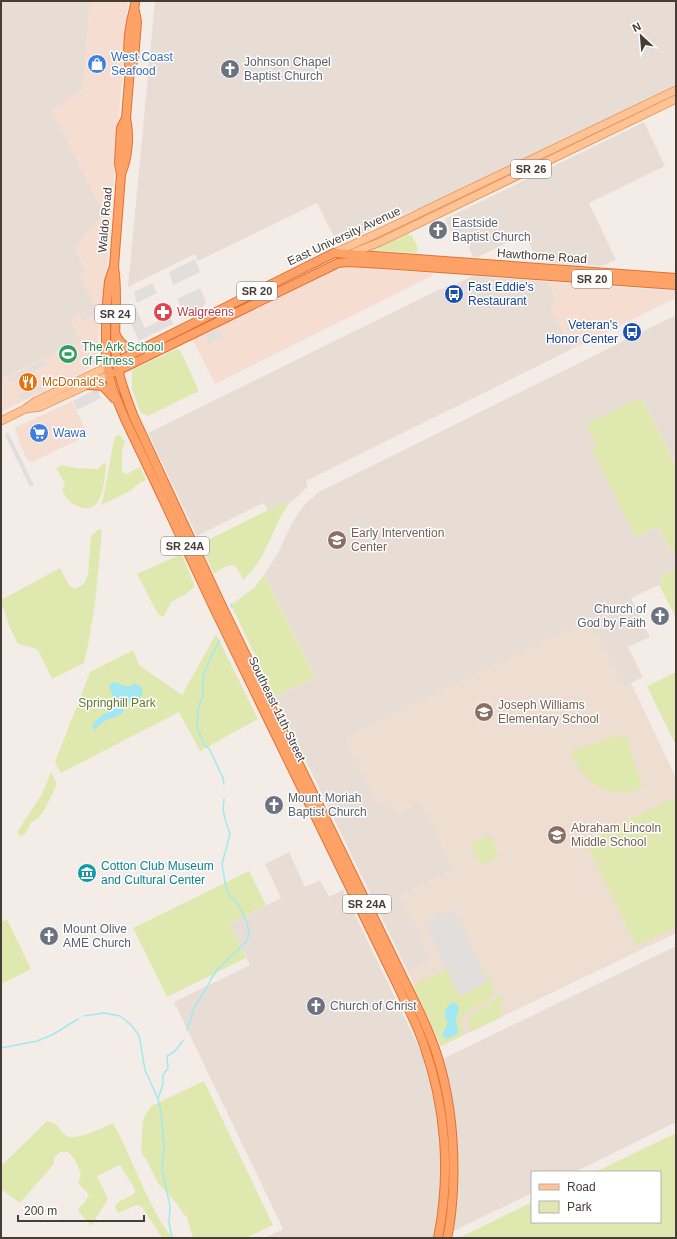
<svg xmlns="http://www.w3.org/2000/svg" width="677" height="1239" viewBox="0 0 677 1239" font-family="Arial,sans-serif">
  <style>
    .residential { fill: #e8ddd5 }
    .commercial { fill: #f6ddd2 }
    .education { fill: #eeddd1 }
    .green { fill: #dfe9af }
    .parking { fill: #e2dedc }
    .water { fill: #a2e8f2 }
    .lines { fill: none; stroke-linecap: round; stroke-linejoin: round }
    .stream { stroke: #a2e8f2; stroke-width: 1.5 }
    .major-casing { stroke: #e79a63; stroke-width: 9 }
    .highway-casing { stroke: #e17134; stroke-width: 10 }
    .major { stroke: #ffc395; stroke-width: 7 }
    .highway { stroke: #ffa267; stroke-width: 8 }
    .labels { text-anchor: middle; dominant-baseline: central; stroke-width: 3; stroke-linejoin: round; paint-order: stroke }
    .shield { fill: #fff; stroke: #7e7672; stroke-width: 1 }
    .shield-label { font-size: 11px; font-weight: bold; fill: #473c36 }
    .shop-label { font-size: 12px; fill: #366cbe; stroke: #fff; text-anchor: start }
    .worship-label { font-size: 12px; fill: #5b616d; stroke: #fff; text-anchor: start }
    .street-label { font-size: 12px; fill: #473c36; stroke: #fff }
    .transit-label { font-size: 12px; fill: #164399; stroke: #fff; text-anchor: start }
    .health-label { font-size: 12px; fill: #be3a42; stroke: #fff; text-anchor: start }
    .leisure-label { font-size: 12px; fill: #27864d; stroke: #fff; text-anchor: start }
    .food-label { font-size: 12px; fill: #c56008; stroke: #fff; text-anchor: start }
    .education-label { font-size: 12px; fill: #785e54; stroke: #fff; text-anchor: start }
    .park-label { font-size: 12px; fill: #5f7b27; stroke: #fff }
    .culture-label { font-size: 12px; fill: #0d838f; stroke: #fff; text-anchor: start }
  </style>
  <rect width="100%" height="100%" fill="#f4ede7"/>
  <path class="residential" d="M1,1H90L83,89L53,110L104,214L75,248L86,271L80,275L96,307L81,341L1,379Z
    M155,1H676V85L419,210L416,209L402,215L338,245L317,203L198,261L195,254L128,287Z
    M644,122L665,166L589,203L616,260L602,266L538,262L525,234L478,257H473L464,237L455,241L445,219Z
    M473,276L548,282L558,302L551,306L572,349L306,481L308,486L295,499L268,513L267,508L263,503L197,536L148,433L438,290L454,285Z
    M676,315V466L641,397L597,446L593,449L635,537L658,526L670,550L672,549L676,557V568L660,577L663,583L631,598L650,637L628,647L643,677L623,687L590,619L388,800L392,809L398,813L421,801L454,869L401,896L432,961L408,972L275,697L315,677L264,575L278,553L293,521L304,505L319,492Z
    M289,852L305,887L320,880L329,897L343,890L428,1066L676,946V1122L575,1172H532V1193L439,1238H265L283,1229L174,1002L250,965L229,924L281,898L265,864Z"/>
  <path class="commercial" d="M90,1H128L105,292L101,309L96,363L84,372L1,412V379L81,341L70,319L95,307L80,274L86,271L75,248L104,214L53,110L83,89Z
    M350,267L431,273L432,276L215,384L192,338L333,270Z
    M548,282L676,291V298L572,349L551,306L558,302Z
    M72,401L88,435L33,462L28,461L18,441L19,438L14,428Z"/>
  <path class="education" d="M590,618L623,686L631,683L676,778V933L441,1046L408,972L432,961L401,896L454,869L421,801L398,813L392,809L387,800L377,805L345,738Z"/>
  <path class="green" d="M407,234L412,236L418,248L416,253L372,250Z
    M177,349L180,350L199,391L148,416L144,414L141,413L132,390V370Z
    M641,397L676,466V557L672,549L670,550L658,526L635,537L592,449L597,446L586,425Z
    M120,435L125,442L122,451V472L127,474L140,467L146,480L138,484L130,491L101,505C108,483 109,459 115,436Z
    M105,462L106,467C104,482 103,515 80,507C70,504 67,499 62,490L65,483L56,468L61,465L77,468L98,469Z
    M291,501C279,516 274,533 265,550C260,562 252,571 243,580C235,560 230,563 214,574L201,545L202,543L264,512Z
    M102,529C98,574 95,619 84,663L52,679L38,650L34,648L18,644L9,626L5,612L1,604V600L60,568L69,585L75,589L84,584L88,575L91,536L98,530Z
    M179,555L183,557L195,586L186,594L171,602L164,616H161L158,614L137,574Z
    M676,568V618L659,585L663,583L660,577Z
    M264,575L315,677L275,697L231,605L255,587Z
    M216,634L258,719L200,751L179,712L61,773L55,762L90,672L133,650L139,665L182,695Z
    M676,672V746L647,686Z
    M625,733L643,788C636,790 628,793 621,793C598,793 577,772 570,751Z
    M51,772L57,784C52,794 47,807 40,816C37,819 32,821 30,825C27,831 27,834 20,836L17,832L42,794Z
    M676,797V927L636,946L585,841Z
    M490,835L499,856L481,865L471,844Z
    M249,871L266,905L229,924L246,958L167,997L133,928Z
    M7,919L31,969L1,984V922Z
    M447,969L460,996L488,981L483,971L485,970L492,984L493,990L492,995L487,1001L468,1011L461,1021L464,1035L441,1046L414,987L418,983Z
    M497,996L504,997L501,1004L503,1016L471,1032L468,1023C470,1009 489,1010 497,996Z
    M204,1081L273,1225L246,1238H193L187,1218L176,1203L158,1183L147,1161L141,1152L143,1119L151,1106Z
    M47,1121C59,1123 60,1132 67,1136C77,1141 104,1127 113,1123C134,1161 146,1203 172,1238H162L142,1207L137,1205L118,1213L115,1207L117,1203L135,1193V1189L120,1165L97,1176L108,1199L91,1226L79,1212V1208L85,1202L89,1195L79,1184V1180L81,1176C79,1167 75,1158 68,1152H60L54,1158V1164L20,1203L1,1189V1166Z
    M676,1133V1238H459L532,1202V1222H660V1172H595Z"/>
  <path class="parking" d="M195,259L200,272L173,285L169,272Z
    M152,283L157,293L137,303L134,292Z
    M200,288L206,302L202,308V311L185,319L177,299Z
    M93,309L95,314L83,320L81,315Z
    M136,309L145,328L170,316L173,324L139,341L127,315Z
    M218,328L222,338L209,343L205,335Z
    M45,360L47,364L10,383L8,378Z
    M58,377L60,380L20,400L18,396Z
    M97,389L101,398L77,410L73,401Z
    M8,432L34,485L30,487L5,435Z
    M454,909L488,982L459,996L425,923Z"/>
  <path class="water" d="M114,682C120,683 124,687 131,686L134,683L142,687L143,694C139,699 135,699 130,702C125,705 125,711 121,714C116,718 111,718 106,720C102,723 98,727 94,730L92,726C98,716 108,713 116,704C115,697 110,692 109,685Z
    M454,1002C463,1010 457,1011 456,1020C456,1025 459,1029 458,1034L447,1039L444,1038L442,1035L448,1022L445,1017V1010L450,1004Z"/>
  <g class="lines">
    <path class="stream" d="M231,607V604
      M220,640L212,655L203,676V695L198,709L197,728L204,744L210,750L223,778L224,784
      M84,1016L104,1013L120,1016L130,1024L139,1035L145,1070L158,1099L161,1112L164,1147L162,1169L170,1206L169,1223L172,1238
      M187,1030L194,1008L206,989L211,979L217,970L246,942L249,934L247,923L242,912L236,901L230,896L226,888L222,864L230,834L226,822L223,810L224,799
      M1,1048L37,1041L52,1035L78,1019
      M158,1099L163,1084V1075L168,1068L167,1056L174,1052L183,1041"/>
    <defs>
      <path id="major" d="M334,253L376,234L676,90
        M350,254L380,242L676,99
        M25,409L40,407L109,375
        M1,421L25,409L36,401L107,367"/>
      <path id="highway" d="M135,11L137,22L134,59L130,69L126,118L121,128L119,163L121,175L114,266L109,281L106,314V360L109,375L113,390L125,419L157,486L213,606L397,984C406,1004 417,1024 424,1045C446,1107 451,1174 438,1238
        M130,69C127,56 128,36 131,22C132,15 135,9 135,1
        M121,174C128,158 130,135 126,118
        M114,267C119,296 113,326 116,356C118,376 126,396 133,415L220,602L404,980C416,1004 429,1029 437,1055C451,1099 455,1144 453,1190C452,1206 451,1222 447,1238
        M116,335C122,347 129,350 142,347
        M114,363L334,253L676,278
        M115,372L338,263L348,262L383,264L676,285
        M88,385L103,386L114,398"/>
    </defs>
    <use href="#major" class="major-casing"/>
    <use href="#highway" class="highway-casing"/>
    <use href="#major" class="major"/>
    <use href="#highway" class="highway"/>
  </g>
  <defs>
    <symbol id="shop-disc" viewBox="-11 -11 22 22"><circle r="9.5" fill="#3f7fe0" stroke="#fff"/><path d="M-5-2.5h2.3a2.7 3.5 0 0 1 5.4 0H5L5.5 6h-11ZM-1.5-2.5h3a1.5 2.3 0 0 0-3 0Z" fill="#fff"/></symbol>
    <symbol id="church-disc" viewBox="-11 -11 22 22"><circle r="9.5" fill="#6b7280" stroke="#fff"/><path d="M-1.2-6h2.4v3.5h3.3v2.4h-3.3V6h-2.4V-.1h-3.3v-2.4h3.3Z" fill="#fff"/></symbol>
    <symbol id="bus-disc" viewBox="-11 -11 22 22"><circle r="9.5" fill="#1a4fb4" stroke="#fff"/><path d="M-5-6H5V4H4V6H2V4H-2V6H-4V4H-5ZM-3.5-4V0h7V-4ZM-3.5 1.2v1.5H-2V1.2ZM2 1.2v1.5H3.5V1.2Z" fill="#fff"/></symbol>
    <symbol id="pharmacy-disc" viewBox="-11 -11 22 22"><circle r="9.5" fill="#e0444e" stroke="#fff"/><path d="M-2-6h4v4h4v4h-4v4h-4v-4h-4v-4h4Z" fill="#fff"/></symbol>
    <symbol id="stadium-disc" viewBox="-11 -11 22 22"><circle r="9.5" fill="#2e9e5b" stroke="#fff"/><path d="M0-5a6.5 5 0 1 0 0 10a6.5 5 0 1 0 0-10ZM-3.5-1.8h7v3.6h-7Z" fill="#fff"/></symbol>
    <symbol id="restaurant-disc" viewBox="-11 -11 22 22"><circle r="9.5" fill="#e8710a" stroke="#fff"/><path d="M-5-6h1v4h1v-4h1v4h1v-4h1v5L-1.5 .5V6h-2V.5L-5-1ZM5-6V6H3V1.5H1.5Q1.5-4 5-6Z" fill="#fff"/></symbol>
    <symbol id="supermarket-disc" viewBox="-11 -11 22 22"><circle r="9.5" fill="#3f7fe0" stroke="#fff"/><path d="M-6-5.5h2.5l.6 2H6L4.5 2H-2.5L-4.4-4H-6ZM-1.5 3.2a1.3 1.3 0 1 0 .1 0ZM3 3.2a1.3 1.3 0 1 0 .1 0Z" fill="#fff"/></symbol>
    <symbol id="school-disc" viewBox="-11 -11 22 22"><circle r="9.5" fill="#8d6e63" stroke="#fff"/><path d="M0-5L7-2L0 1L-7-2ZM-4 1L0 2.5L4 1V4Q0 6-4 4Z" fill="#fff"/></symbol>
    <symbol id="museum-disc" viewBox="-11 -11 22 22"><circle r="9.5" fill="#0f9aa8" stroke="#fff"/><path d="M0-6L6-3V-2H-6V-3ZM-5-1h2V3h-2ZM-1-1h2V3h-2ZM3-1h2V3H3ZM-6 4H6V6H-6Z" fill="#fff"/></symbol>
  </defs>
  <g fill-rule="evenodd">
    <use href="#shop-disc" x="86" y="53" width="22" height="22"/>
    <use href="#church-disc" x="219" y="58" width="22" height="22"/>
    <use href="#church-disc" x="427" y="219" width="22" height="22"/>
    <use href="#bus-disc" x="443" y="283" width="22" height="22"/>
    <use href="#pharmacy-disc" x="152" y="301" width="22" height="22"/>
    <use href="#bus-disc" x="621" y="321" width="22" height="22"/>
    <use href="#stadium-disc" x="57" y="343" width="22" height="22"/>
    <use href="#restaurant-disc" x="17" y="371" width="22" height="22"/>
    <use href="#supermarket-disc" x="28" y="422" width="22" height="22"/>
    <use href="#school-disc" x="326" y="529" width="22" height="22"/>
    <use href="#church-disc" x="649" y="605" width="22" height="22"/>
    <use href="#school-disc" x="473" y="701" width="22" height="22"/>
    <use href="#church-disc" x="263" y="794" width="22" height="22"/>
    <use href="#school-disc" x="546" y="824" width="22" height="22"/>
    <use href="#museum-disc" x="76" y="862" width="22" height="22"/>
    <use href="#church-disc" x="38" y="925" width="22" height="22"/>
    <use href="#church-disc" x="305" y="995" width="22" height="22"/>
  </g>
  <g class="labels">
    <g class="shield">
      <rect x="511" y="160" width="40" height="18" rx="3"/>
      <rect x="572" y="270" width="40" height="18" rx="3"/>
      <rect x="237" y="282" width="40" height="18" rx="3"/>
      <rect x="95" y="305" width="40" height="18" rx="3"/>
      <rect x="161" y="537" width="48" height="18" rx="3"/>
      <rect x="343" y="895" width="48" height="18" rx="3"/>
    </g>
    <g class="shield-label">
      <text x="531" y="169">SR 26</text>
      <text x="592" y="279">SR 20</text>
      <text x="257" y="291">SR 20</text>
      <text x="115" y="314">SR 24</text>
      <text x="185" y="546">SR 24A</text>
      <text x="367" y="904">SR 24A</text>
    </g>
    <g class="shop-label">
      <text x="111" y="57">West Coast<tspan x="111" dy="14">Seafood</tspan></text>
      <text x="53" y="433">Wawa</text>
    </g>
    <g class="worship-label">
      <text x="244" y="62">Johnson Chapel<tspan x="244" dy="14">Baptist Church</tspan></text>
      <text x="452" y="223">Eastside<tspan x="452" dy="14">Baptist Church</tspan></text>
      <text x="646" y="609" text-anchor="end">Church of<tspan x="646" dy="14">God by Faith</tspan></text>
      <text x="288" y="798">Mount Moriah<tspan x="288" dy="14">Baptist Church</tspan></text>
      <text x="63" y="929">Mount Olive<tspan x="63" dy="14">AME Church</tspan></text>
      <text x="330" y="1006">Church of Christ</text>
    </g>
    <g class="street-label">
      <text transform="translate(105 220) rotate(-85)">Waldo Road</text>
      <text transform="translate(344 236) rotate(-25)">East University Avenue</text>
      <text transform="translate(542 256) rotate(4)">Hawthorne Road</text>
      <text transform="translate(277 709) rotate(64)">Southeast 11th Street</text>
    </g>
    <g class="transit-label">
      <text x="468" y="287">Fast Eddie's<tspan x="468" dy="14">Restaurant</tspan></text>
      <text x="618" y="325" text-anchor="end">Veteran's<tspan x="618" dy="14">Honor Center</tspan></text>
    </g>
    <g class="health-label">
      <text x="177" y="312">Walgreens</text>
    </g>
    <g class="leisure-label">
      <text x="82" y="347">The Ark School<tspan x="82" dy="14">of Fitness</tspan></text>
    </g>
    <g class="food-label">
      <text x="42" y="382">McDonald's</text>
    </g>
    <g class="education-label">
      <text x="351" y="533">Early Intervention<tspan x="351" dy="14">Center</tspan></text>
      <text x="498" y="705">Joseph Williams<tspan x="498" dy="14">Elementary School</tspan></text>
      <text x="571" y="828">Abraham Lincoln<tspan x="571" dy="14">Middle School</tspan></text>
    </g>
    <g class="park-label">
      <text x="117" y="703">Springhill Park</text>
    </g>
    <g class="culture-label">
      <text x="101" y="866">Cotton Club Museum<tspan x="101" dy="14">and Cultural Center</tspan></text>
    </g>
  </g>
  <rect width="677" height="1239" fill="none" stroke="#473c36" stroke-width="4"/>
  <rect x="531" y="1171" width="130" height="52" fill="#ffffff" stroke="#b5b1af"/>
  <rect x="539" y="1184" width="20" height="6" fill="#ffc395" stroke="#b5b1af"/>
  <text x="567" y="1191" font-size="12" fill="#473c36">Road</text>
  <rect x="539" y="1201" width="20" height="12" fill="#dfe9af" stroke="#b5b1af"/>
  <text x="567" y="1211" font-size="12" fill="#473c36">Park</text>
  <g transform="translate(641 36) rotate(334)" stroke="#ffffff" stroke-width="3" paint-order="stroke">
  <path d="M0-3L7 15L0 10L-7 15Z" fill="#473c36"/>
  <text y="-6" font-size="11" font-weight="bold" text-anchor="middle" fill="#473c36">N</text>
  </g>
  <path d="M18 1215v6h126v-6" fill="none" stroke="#473c36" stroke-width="2"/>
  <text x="24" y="1215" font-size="12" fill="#473c36" stroke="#ffffff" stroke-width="3" paint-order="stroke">200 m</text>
</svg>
